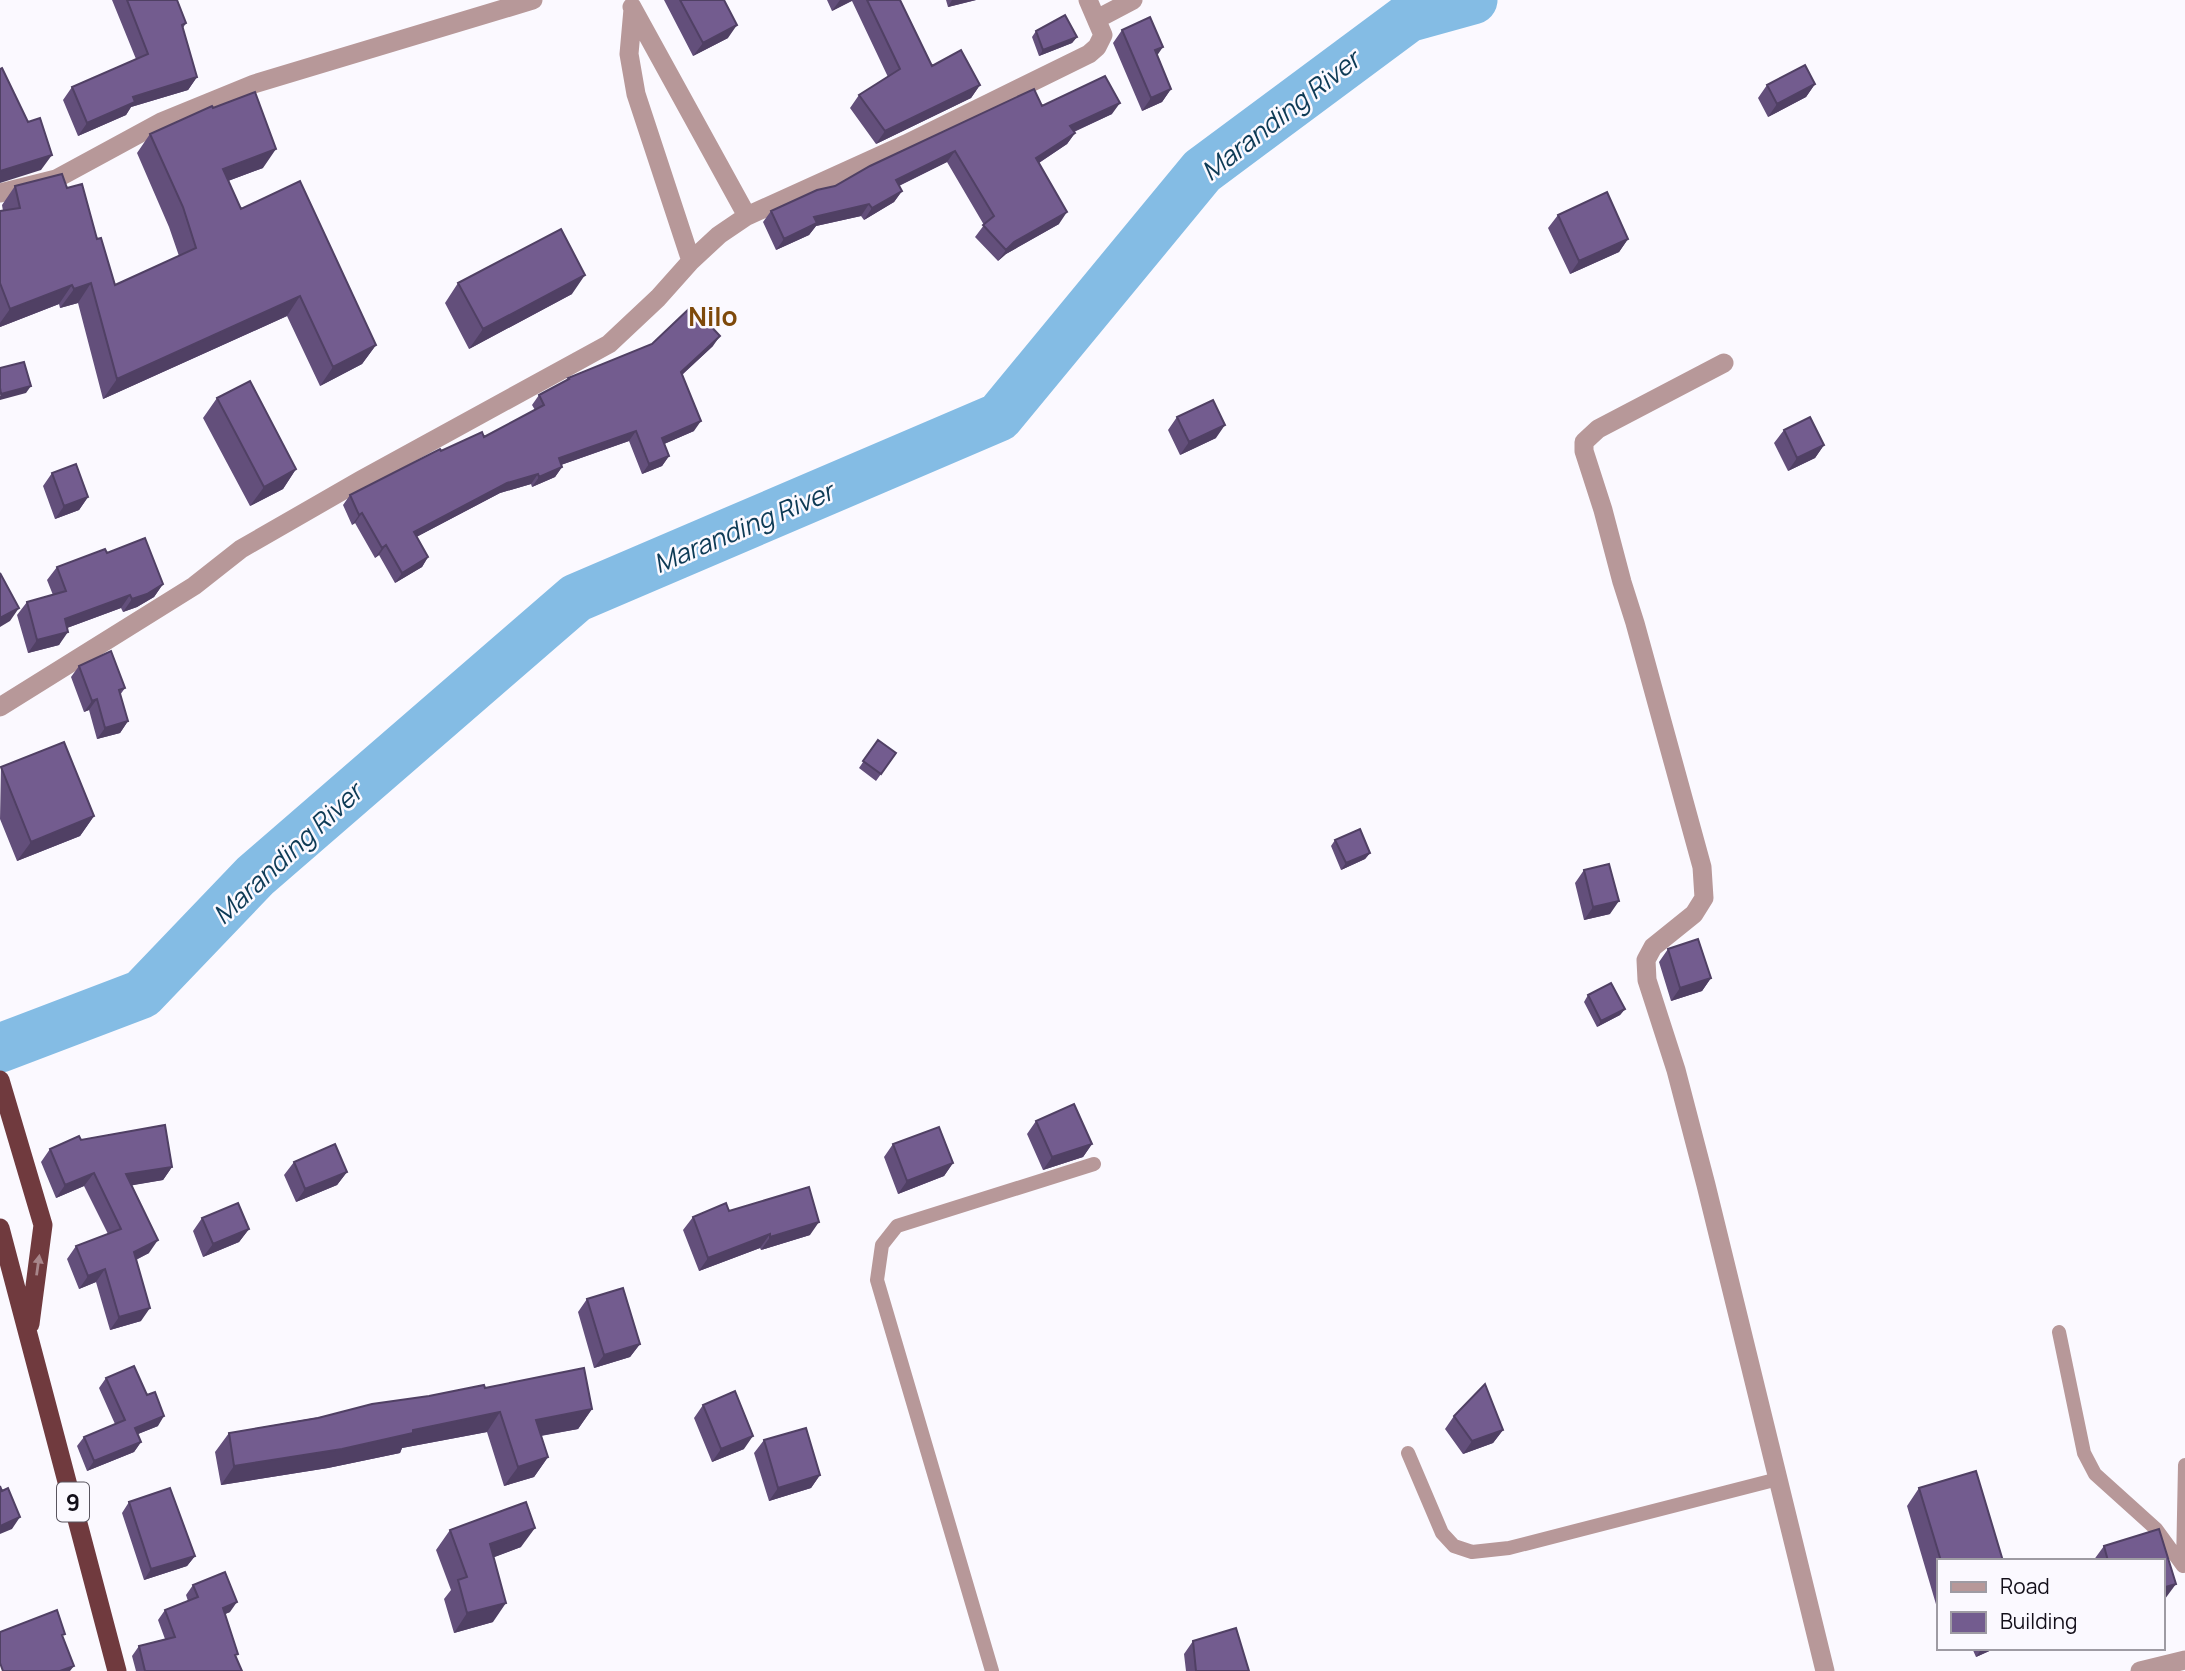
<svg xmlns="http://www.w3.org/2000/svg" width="2185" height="1671" viewBox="0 0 2185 1671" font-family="Manrope,sans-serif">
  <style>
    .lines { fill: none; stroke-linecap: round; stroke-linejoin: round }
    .river { stroke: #84bce4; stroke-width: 49 }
    .service { stroke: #b79899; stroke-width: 14 }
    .minor { stroke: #b79899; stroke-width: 19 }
    .trunk { stroke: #703a3e; stroke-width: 19 }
    .wall { fill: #634f7b }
    .shaded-wall { fill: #504064 }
    .building { fill: #735c8f; stroke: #504064; stroke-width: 2 }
    .oneway { fill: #a8868b }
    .labels { text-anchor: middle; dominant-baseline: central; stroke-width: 5; stroke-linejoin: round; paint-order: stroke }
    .shield { fill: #fbf9ff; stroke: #59555f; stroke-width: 2 }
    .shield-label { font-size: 23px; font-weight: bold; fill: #130f1a }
    .water-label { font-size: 26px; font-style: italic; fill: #0d3a55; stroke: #fbf9ff }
    .neighbourhood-label { font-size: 26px; font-weight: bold; fill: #7e490a; stroke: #fbf9ff }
  </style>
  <rect width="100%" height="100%" fill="#fbf9ff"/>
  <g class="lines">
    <path class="river" d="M0,1048L142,994L255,876L576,598L999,417L1202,171L1408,18L1473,0"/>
    <path class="service" d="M2059,1332L2084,1453L2095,1474L2156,1529L2183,1566
      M1408,1453L1442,1533L1454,1546L1472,1552L1509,1548L1778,1479
      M2183,1565L2185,1465
      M992,1671L877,1280L882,1245L897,1226L1094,1164"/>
    <path class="minor" d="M632,7L747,216
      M633,9L629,54L636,94L691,261
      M1097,19L1133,0
      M0,193L56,179L161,122L254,84L533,0
      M1724,363L1598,429L1584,442V451L1603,510L1622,582L1635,623L1702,867L1704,898L1694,914L1653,947L1646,960L1647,980L1676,1070L1706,1185L1825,1671
      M0,707L194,586L241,549L361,480L609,344L658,298L691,261L719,235L747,216L906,144L1089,54L1097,47L1103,35L1088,0
      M2140,1671L2185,1660"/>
    <path class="trunk" d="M0,1080L43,1225L30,1324
      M0,1228L117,1671"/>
  </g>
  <path class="wall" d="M112,0H177L186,23L183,28L197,77L188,90L131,107L126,115L78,136L63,100L72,87L136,59Z
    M664,0H724L728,38L693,56Z
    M827,0H900L932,66L980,85L971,98L876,144L850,108L859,95L888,77L852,1L832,11Z
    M946,0H976L948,7Z
    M1122,30L1157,55L1171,89L1162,102L1142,111L1113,43Z
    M1036,31L1077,37L1072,43L1039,56L1032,37Z
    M1815,84L1806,97L1768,117L1758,98L1767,85Z
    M1042,106L1112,114L1074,132L1075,133L1067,144L1039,163L1059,224L1006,254L998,261L975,237L984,225L947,162L899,186L902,191L894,202L864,220L861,216L816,226L809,235L776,250L763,222L771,211Z
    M213,108L263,168L228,181L241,209L376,345L362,364L320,386L287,316L103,399L78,303L60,308L59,304L0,327V211H3L2,205L15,186L67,188L97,239L115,285L179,256L169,227L137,153L150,134Z
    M1558,215L1628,239L1619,252L1570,274L1548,228Z
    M458,283L572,294L469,349L445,303Z
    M713,346L682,375L694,431L664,444L669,456L662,466L642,474L629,441L561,465L562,467L555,477L532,487L531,484L500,493L416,537L428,557L422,567L395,583L379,555L375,558L355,523L352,525L343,505L350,495L441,451L484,437L535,410L532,405L539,395L566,381L568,378Z
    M217,398L296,469L283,489L250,506L203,418Z
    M1177,417L1216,438L1180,455L1168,430Z
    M1784,430L1824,445L1815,458L1788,471L1774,443Z
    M52,473L88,497L79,510L55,519L43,486Z
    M107,553L163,584L154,597L137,607L123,612L121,608L67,628L59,645L28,653L17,615L27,602L53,595L47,580L57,567Z
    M79,666L125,688L120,695L128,721L120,733L97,739L89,710L84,712L71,677Z
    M878,740L896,753L876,781L859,768Z
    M1,767L94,816L80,836L17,861L0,819Z
    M1335,840L1370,853L1365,859L1341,870L1331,846Z
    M1584,870L1610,914L1584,920L1575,883Z
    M1668,949L1711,978L1702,991L1671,1001L1659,962Z
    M1588,995L1625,1009L1620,1015L1597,1027L1584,1002Z
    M1036,1121L1092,1144L1083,1157L1043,1170L1027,1134Z
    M81,1140L172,1167L163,1180L132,1185L149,1253L136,1260L141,1321L110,1330L96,1282L79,1289L67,1259L76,1246L108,1234L84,1186L56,1198L41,1162L50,1149Z
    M893,1144L953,1163L944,1176L898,1194L884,1157Z
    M294,1162L347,1172L337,1185L296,1202L284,1175Z
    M729,1211L810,1235L761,1250L760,1248L699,1271L683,1230L693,1217Z
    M202,1218L249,1229L239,1242L203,1257L193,1231Z
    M587,1299L640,1344L630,1357L594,1368L578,1312Z
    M106,1378L158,1426L138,1434L141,1442L134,1452L87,1471L77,1446L84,1437L115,1424L99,1388Z
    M485,1388L592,1409L578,1429L541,1436L548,1457L534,1477L504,1486L487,1432L402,1448L400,1453L328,1468L221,1485L215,1452L229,1433Z
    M703,1405L744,1449L712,1462L694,1418Z
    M1454,1416L1503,1430L1493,1443L1463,1454L1445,1429Z
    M764,1440L820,1475L811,1488L769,1501L754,1453Z
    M1919,1488L2003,1561H1938V1611L1907,1506Z
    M129,1502L195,1556L187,1566L144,1580L122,1513Z
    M450,1530L521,1547L494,1557L493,1622L454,1633L444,1599L451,1590L436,1550Z
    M2104,1546L2162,1561H2093Z
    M193,1585L230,1612L225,1614L236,1657L242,1671H136L132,1656L139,1646L165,1639L158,1620L165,1610L188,1601L186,1595Z
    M1193,1641L1249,1671H1186L1184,1654Z
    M1972,1648H1996L1976,1657Z"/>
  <path class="shaded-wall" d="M840,0H853L832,11Z
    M952,0H976L948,7Z
    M737,25L728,38L693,56L703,43Z
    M1077,37L1072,43L1039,56L1043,50Z
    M1163,47L1154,60L1155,50Z
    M197,77L188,90L131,107L126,115L78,136L87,123L133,97Z
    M1815,84L1806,97L1768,117L1777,104Z
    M980,85L971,98L876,144L885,131Z
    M1171,89L1162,102L1142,111L1151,98Z
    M1120,103L1112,114L1062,137L1070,126Z
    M1075,133L1067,144L1028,170L1036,158Z
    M276,149L263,168L209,188L223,169Z
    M955,151L947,162L888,191L896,180Z
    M52,155L41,170L0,183V171Z
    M902,191L894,202L864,220L872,208Z
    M869,204L861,216L816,226L809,235L776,250L784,239L814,217Z
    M1067,212L1059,224L1006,254L998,261L1006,250L1014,242Z
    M1628,239L1619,252L1570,274L1579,261Z
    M585,275L572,294L469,349L483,329Z
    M91,283L78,303L60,308L74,289Z
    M72,285L59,304L0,327V323L10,309Z
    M300,296L287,316L103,399L117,379Z
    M720,336L713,346L674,382L681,372Z
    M376,345L362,364L320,386L333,367Z
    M31,386L26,393L0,400V396L1,394Z
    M701,421L694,431L655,448L662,438Z
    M1225,425L1216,438L1180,455L1189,442Z
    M636,431L629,441L552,468L559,458Z
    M1824,445L1815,458L1788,471L1797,458Z
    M669,456L662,466L642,474L649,464Z
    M562,467L555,477L532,487L539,477Z
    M296,469L283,489L250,506L264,487Z
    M538,474L531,484L500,493L407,542L414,532L507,483Z
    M88,497L79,510L55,519L64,506Z
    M362,513L355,523L352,525L359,515Z
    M386,545L379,555L375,558L382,548Z
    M428,557L422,567L395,583L402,573Z
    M163,584L154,597L137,607L123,612L132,599Z
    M130,595L121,608L56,632L65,619Z
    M19,608L10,621L0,627V618Z
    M68,632L59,645L28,653L37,640Z
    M97,699L89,710L84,712L92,701Z
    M128,721L120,733L97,739L105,728Z
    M94,816L80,836L17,861L31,842Z
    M1370,853L1365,859L1341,870L1346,863Z
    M1619,901L1610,914L1584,920L1593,907Z
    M1711,978L1702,991L1671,1001L1680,988Z
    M1625,1009L1620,1015L1597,1027L1601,1021Z
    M1092,1144L1083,1157L1043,1170L1052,1157Z
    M953,1163L944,1176L898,1194L907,1181Z
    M172,1167L163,1180L117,1188L126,1174Z
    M347,1172L337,1185L296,1202L305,1189Z
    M94,1173L84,1186L56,1198L65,1185Z
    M819,1222L810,1235L761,1250L770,1237Z
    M249,1229L239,1242L203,1257L213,1244Z
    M770,1234L760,1248L699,1271L708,1258Z
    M158,1240L149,1253L125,1265L134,1252Z
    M105,1269L96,1282L79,1289L88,1276Z
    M150,1308L141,1321L110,1330L119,1317Z
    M640,1344L630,1357L594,1368L604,1355Z
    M592,1409L578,1429L522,1439L536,1420Z
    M500,1412L487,1432L402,1448L400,1453L328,1468L221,1485L234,1466Z
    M164,1416L158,1426L128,1438L135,1428Z
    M1503,1430L1493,1443L1463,1454L1472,1441Z
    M753,1436L744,1449L712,1462L721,1449Z
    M141,1442L134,1452L87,1471L94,1461Z
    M548,1457L534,1477L504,1486L518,1467Z
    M820,1475L811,1488L769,1501L778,1488Z
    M20,1517L12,1529L0,1534V1526Z
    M535,1528L521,1547L476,1564L490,1544Z
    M195,1556L187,1566L144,1580L151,1569Z
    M2176,1584L2162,1603V1588Z
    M237,1602L230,1612L216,1618L223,1608Z
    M506,1603L493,1622L454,1633L467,1613Z
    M1982,1648H1996L1976,1657Z
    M74,1666L70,1671H60Z"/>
  <path class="building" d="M127,0H177L186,23L182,25L197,77L133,97L135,102L87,123L72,87L148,54Z
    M680,0H724L737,25L703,43Z
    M867,0H900L932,66L961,50L980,85L885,131L859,95L900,69Z
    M1065,15L1077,37L1043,50L1036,31Z
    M1150,17L1163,47L1155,50L1171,89L1151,98L1122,30Z
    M1805,65L1815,84L1777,104L1767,85Z
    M2,68L28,122L40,118L52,155L0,171V69Z
    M1105,76L1120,103L1070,126L1075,133L1036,158L1067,212L1014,242L1006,250L983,225L994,216L955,151L896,180L902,191L872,208L869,204L814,217L817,223L784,239L771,211L817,190L835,186L870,166L1034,89L1042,106Z
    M255,92L276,149L223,169L241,209L300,181L376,345L333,367L300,296L117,379L91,283L74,289L72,285L10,309L0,283V211L20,208L15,186L62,174L67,188L82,184L97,239L101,238L115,285L196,248L183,207L150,134L212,106L213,108Z
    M1607,192L1628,239L1579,261L1558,215Z
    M561,229L585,275L483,329L458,283Z
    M692,306L720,336L681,372L701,421L662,438L669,456L649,464L636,431L559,458L562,467L539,477L538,474L507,483L414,532L428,557L402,573L386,545L382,548L362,513L359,515L350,495L440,449L441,451L482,432L484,437L544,405L539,395L569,379L568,378L652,344Z
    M24,362L31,386L1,394L0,388V368Z
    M250,381L296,469L264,487L217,398Z
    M1213,400L1225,425L1189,442L1177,417Z
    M1810,417L1824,445L1797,458L1784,430Z
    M76,464L88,497L64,506L52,473Z
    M145,538L163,584L147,594L132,599L130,595L65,619L68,632L37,640L27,602L66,591L57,567L105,549L107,553Z
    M0,573L19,608L0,618Z
    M111,651L125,688L119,690L128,721L105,728L97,699L92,701L79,666Z
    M878,740L896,753L881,774L863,761Z
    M64,742L94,816L31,842L1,767Z
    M1360,829L1370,853L1346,863L1335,840Z
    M1609,864L1619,901L1593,907L1584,870Z
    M1698,939L1711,978L1680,988L1668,949Z
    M1611,983L1625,1009L1601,1021L1588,995Z
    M1074,1104L1092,1144L1052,1157L1036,1121Z
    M165,1125L172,1167L126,1174L158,1240L134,1252L150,1308L119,1317L105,1269L88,1276L76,1246L121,1229L94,1173L65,1185L50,1149L79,1136L81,1140Z
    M939,1127L953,1163L907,1181L893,1144Z
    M335,1144L347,1172L305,1189L294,1162Z
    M809,1187L819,1222L770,1237V1234L708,1258L693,1217L726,1203L729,1211Z
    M238,1203L249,1229L213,1244L202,1218Z
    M623,1288L640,1344L604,1355L587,1299Z
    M134,1366L147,1395L155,1392L164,1416L135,1428L141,1442L94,1461L84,1437L125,1420L106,1378Z
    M584,1368L592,1409L536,1420L548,1457L518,1467L500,1412L413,1430V1433L342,1449L234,1466L229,1433L318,1418L372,1404L429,1396L484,1385L485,1388Z
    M1485,1384L1503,1430L1472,1441L1454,1416Z
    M735,1391L753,1436L721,1449L703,1405Z
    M806,1428L820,1475L778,1488L764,1440Z
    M1976,1471L2003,1561H1941L1919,1488Z
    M0,1486L2,1491L8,1488L20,1517L0,1526Z
    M170,1488L195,1556L151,1569L129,1502Z
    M526,1502L535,1528L490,1544L506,1603L467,1613L458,1580L467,1577L450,1530Z
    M2159,1529L2176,1584L2162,1588V1561H2108L2104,1546Z
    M225,1572L237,1602L223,1608L238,1654L235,1655L242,1671H145L139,1646L175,1637L165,1610L198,1597L193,1585Z
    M57,1610L65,1634L62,1635L74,1666L60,1671H3L0,1663V1632Z
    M1236,1628L1249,1671H1196L1193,1641Z"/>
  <defs><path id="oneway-solid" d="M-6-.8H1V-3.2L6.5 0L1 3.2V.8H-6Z" transform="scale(1.75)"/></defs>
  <use class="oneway" href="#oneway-solid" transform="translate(38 1265) rotate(-82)"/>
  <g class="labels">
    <rect class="shield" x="57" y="1482.5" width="32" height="39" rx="5"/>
    <g class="shield-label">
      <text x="73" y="1502">9</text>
    </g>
    <g class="water-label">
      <text transform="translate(1280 115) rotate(-38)">Maranding River</text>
      <text transform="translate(743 527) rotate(-23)">Maranding River</text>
      <text transform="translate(287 853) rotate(-43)">Maranding River</text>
    </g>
    <g class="neighbourhood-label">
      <text x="713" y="316">Nilo</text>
    </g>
  </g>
  <rect x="1937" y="1559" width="228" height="91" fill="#fbf9ff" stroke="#9e9ba3" stroke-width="2"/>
  <rect x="1951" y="1582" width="35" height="10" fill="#b79899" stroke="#9e9ba3" stroke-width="2"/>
  <text x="2000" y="1594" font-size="21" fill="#130f1a">Road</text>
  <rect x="1951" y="1612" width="35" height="21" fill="#735c8f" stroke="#9e9ba3" stroke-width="2"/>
  <text x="2000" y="1629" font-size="21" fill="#130f1a">Building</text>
</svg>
